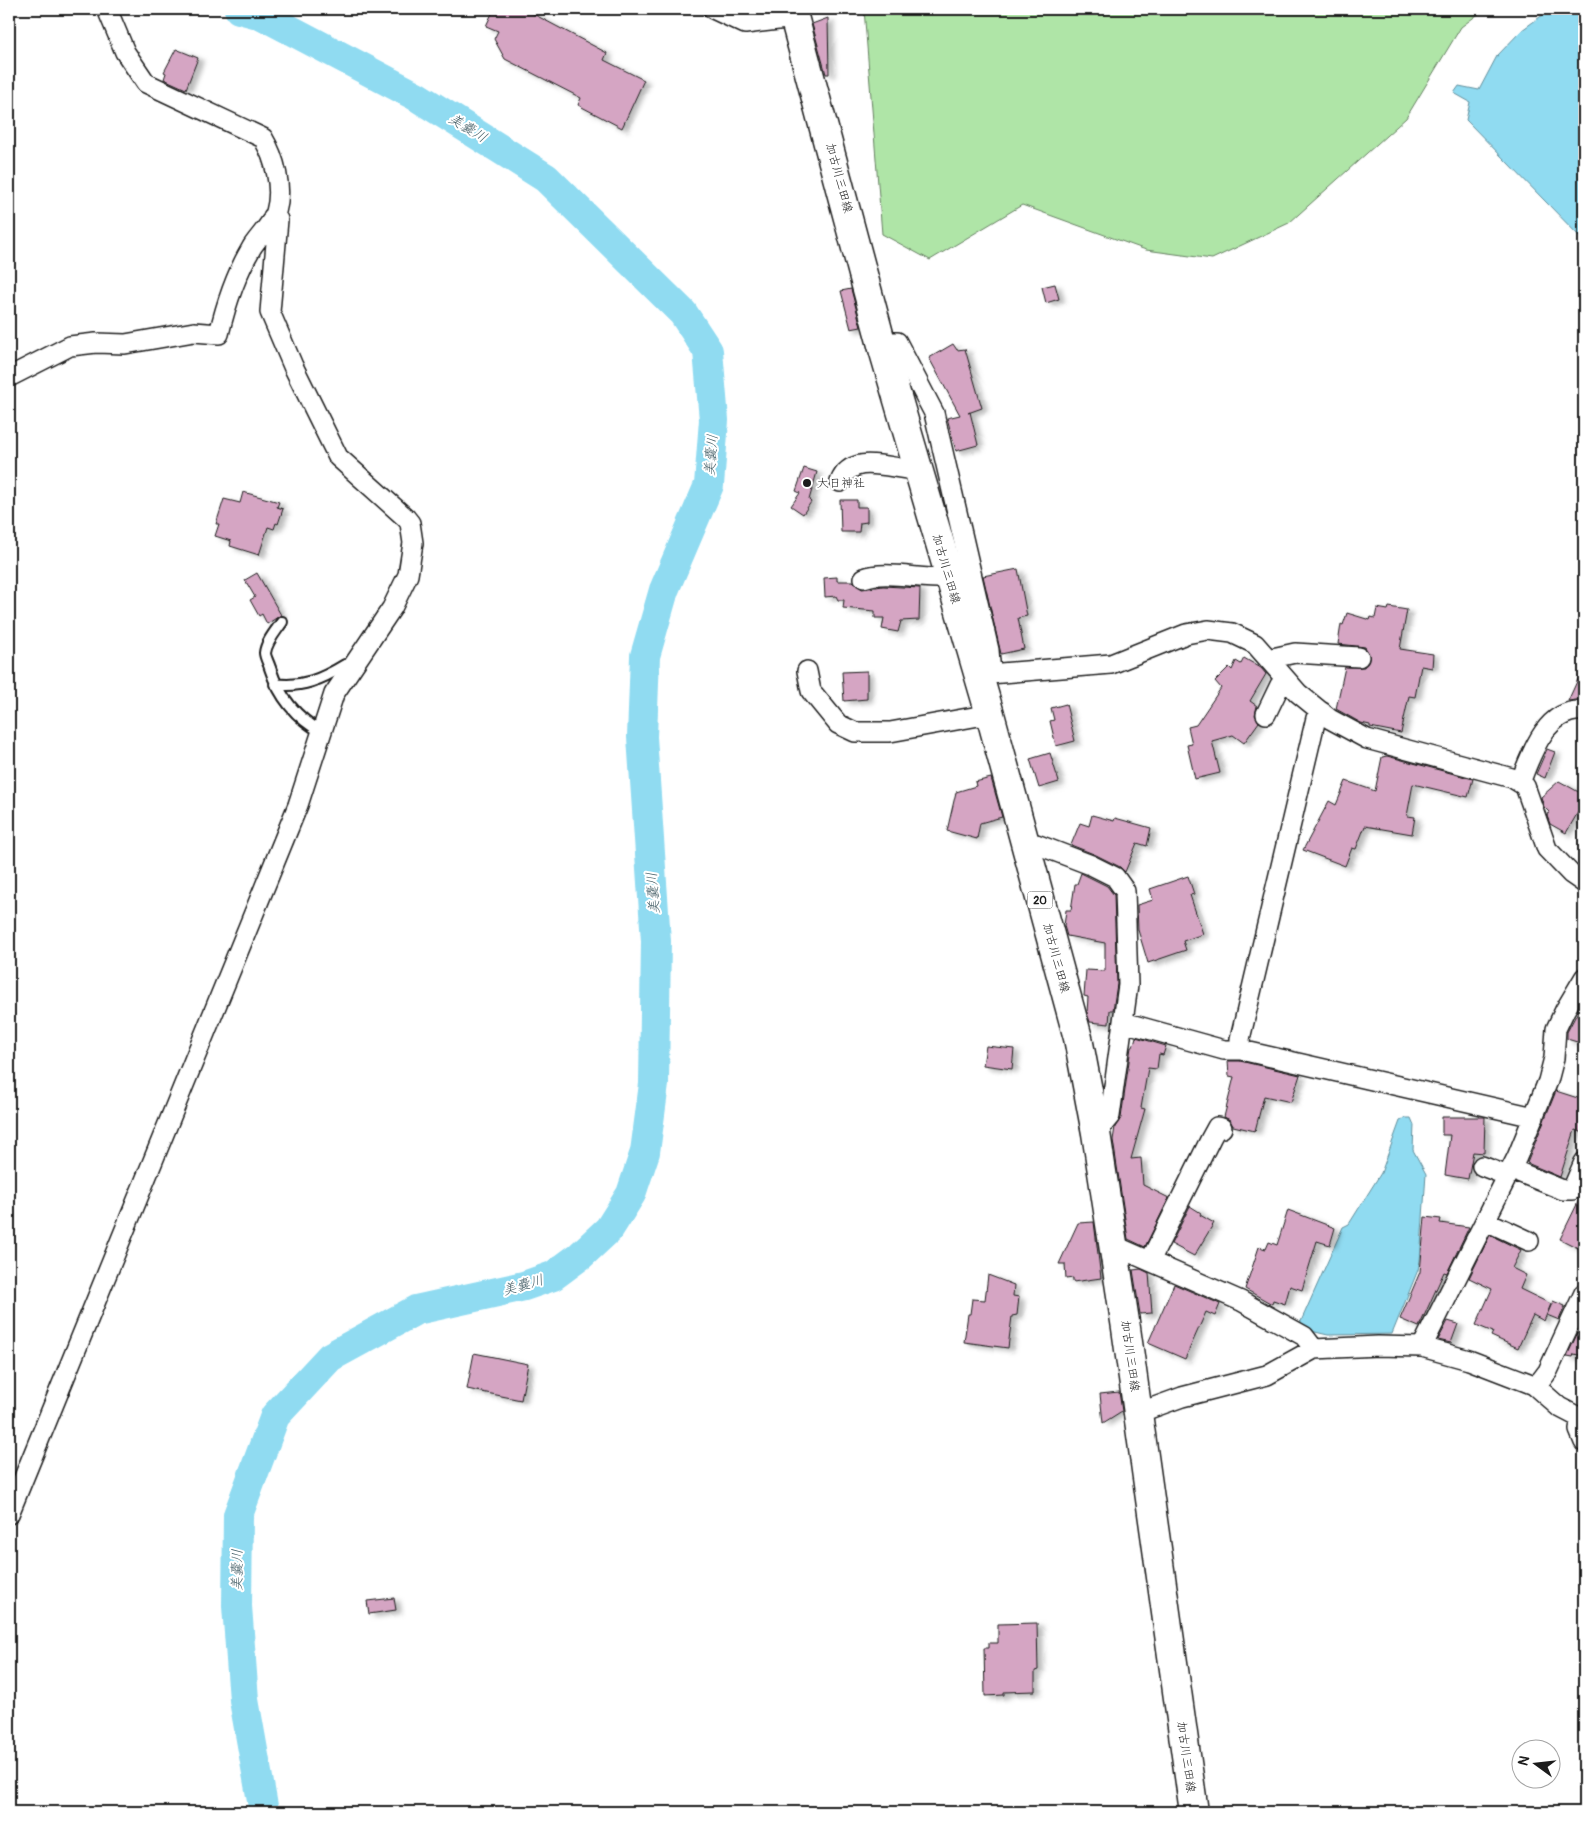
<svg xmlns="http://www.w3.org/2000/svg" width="1593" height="1821" viewBox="0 0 1593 1821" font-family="Pangolin,'Klee One',sans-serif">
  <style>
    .green { fill: #afe5a7; stroke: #668062 }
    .water { fill: #90dbf1; stroke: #628f9c }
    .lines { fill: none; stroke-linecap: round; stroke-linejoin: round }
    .river { stroke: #90dbf1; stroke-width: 30 }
    .building { fill: #d5a5c3; stroke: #1c1c1c; filter: url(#shadow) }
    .service-casing { stroke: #1c1c1c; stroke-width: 14 }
    .minor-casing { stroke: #1c1c1c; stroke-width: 22 }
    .primary-casing { stroke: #1c1c1c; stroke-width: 31 }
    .service { stroke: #fff; stroke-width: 10 }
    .minor { stroke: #fff; stroke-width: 19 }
    .primary { stroke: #fff; stroke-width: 28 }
    .poi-dot { fill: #1c1c1c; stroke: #fff; stroke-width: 2 }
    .labels { text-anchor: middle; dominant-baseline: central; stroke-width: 4; stroke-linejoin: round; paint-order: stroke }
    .shield { fill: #fff; stroke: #606060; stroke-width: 1 }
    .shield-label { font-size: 11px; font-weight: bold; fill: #1c1c1c }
    .street-label { font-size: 12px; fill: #1c1c1c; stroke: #fff }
    .poi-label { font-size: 12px; fill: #1c1c1c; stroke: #fff; text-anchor: start }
    .water-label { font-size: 14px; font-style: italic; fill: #455f67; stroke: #fff }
  </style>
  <defs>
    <filter id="shadow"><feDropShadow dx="5.5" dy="3" stdDeviation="2.5" flood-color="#0004"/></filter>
  </defs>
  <rect width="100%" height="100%" fill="#fff"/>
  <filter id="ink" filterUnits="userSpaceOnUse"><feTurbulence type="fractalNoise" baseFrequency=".02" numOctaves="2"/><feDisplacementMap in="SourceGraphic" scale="10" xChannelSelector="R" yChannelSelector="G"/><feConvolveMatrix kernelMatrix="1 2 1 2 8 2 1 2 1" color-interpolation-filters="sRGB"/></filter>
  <g filter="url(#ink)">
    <path class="green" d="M864,9H1485L1461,27L1406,118L1289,223L1212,259L1146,250L1022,205L930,260L882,234Z"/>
    <path class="water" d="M1551,9H1584V241L1466,120L1470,102L1454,93L1459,86L1479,90L1497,56L1522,30Z
      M1406,1118H1411L1414,1125L1413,1150L1426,1174L1420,1261L1418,1270L1392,1334L1328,1335L1298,1328L1343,1227L1349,1224L1381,1173L1400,1121Z"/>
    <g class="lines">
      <path class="river" d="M239,9L262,15L416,96L546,178L683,313L708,351L714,420L709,485L664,590L645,656L642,737L656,941L654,1084L645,1152L631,1194L609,1229L580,1256L553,1276L524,1286L416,1310L330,1357L275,1416L238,1515L237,1606L244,1700L264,1812"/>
    </g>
    <path class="building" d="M494,9H524L607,53L604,60L644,80L622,128L578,105L581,98L505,59L494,39L498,31L486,26Z
      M828,18L829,74H826L812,24Z
      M176,49L198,58L186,89L164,79L166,73L164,72Z
      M1055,284L1059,299L1046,303L1042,287Z
      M851,289L861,327L851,329L841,291Z
      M953,344L957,350L965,349L982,408L968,413L970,412L978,445L956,451L947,418L960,415L929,358Z
      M804,468L817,472L809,500L811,502L803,514L791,506L800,493L796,491Z
      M243,492L279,502L277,507L283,509L278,524L276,523L274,529L268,527L259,555L230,546L231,541L215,536L219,524H216L224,499L240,503Z
      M840,500H857V507H867V522L860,523L859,532H841Z
      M1018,569L1027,616L1018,618L1024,649L1001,654L983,576Z
      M257,573L281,615L267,624L262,614L259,616L250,600L255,597L245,580Z
      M837,577V581H853L862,589L883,586L920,588L919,620L901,621L898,632L882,629L884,618H875V611L843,608L844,600H838L836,596L825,597L824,578Z
      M1389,607L1407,610L1400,649L1433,654L1432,668L1421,666L1415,697L1409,696L1401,733L1370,727V725L1361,723L1336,709L1345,667H1364L1370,657L1365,647L1338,644L1341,624L1343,625L1347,613L1370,620L1371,617L1375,618L1377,608L1388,610Z
      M1244,658L1261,668L1266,674L1250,701L1257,706L1255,715L1259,722L1244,743L1233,735L1212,741L1220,773L1195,779L1187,745L1192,744L1188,727L1196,725L1221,688L1215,681L1229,667L1232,670L1236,661L1241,664Z
      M1584,666V699L1568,701Z
      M867,671V699L844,701L842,672Z
      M1066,704L1075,741L1056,746L1050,721L1054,720L1051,708Z
      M1547,749L1555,752L1545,778L1536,774Z
      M1050,753L1059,782L1039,788L1030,759Z
      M1387,756L1473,779L1468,797L1413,784L1407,816L1415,817L1412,834L1365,826L1356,849L1352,848L1345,866L1303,850L1329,801L1336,805L1346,781L1375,791L1382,757Z
      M991,778L1002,817L980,823L977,839L947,831L956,792L976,786L975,782Z
      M1559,781L1584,795V802L1566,833L1550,824L1547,816L1549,812L1544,807L1541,797Z
      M1092,815L1114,821L1115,818L1151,828L1147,846L1137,843L1125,872L1120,867L1096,855L1071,845L1080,823L1089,826Z
      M1081,873L1107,886L1114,895L1117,984L1113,1010H1110L1109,1024L1090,1022L1087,1013L1088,997L1084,996L1086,970L1105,971V943L1067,936L1064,926L1066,910H1071L1075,884H1077Z
      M1188,876L1194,894L1190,895L1203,934L1183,941L1186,950L1148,963L1138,930L1137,905L1153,900L1150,889Z
      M1584,1000V1044L1567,1039V1032Z
      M1136,1037L1166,1046L1163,1055L1159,1054L1157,1069L1148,1068L1141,1108L1145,1109L1131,1159L1141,1158L1143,1185L1169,1198L1145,1247L1128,1239L1113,1140L1115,1127L1121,1118L1131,1047H1133Z
      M986,1046L1014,1049L1012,1069L983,1065Z
      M1228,1061H1240L1300,1075L1291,1102L1264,1096L1255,1131L1233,1126L1230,1120L1224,1117L1234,1077L1229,1076Z
      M1556,1091L1584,1100V1133L1575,1130L1560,1177L1527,1163Z
      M1442,1117H1485L1484,1153L1473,1152L1468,1179L1445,1175L1450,1135H1442Z
      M1584,1190V1251L1560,1239Z
      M1190,1206L1201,1213L1200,1215L1214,1223L1194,1256L1171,1244Z
      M1288,1210L1335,1228L1330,1245L1317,1241L1302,1290L1290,1286L1285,1304L1273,1300L1272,1304L1245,1289L1259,1247L1266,1249L1269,1242L1277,1245Z
      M1425,1217L1441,1219L1440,1223L1469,1227L1447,1273L1444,1272L1419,1327L1400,1319L1420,1272Z
      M1094,1222L1101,1278L1073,1282V1278L1066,1279L1065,1264H1059L1078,1223Z
      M1490,1235L1521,1250L1512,1268L1526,1275L1520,1289L1551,1304L1544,1321L1533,1315L1518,1348L1491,1336L1493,1332L1476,1325L1492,1289L1469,1278Z
      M1141,1269L1149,1273L1152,1313L1140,1314L1133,1270Z
      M988,1275L1014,1285L1013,1296L1019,1297L1017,1315L1012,1316L1008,1348L964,1342L968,1314H970L972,1299L985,1300Z
      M1174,1284L1220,1304L1215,1316L1206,1312L1185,1359L1148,1343Z
      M1553,1301L1565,1306L1559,1320L1547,1315Z
      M1584,1319V1356L1574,1354L1573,1357L1567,1356Z
      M1448,1321L1458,1324L1451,1343L1438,1340Z
      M474,1353L528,1364L521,1400L467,1389Z
      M1119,1392L1122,1411L1103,1423L1100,1394Z
      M394,1598L396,1610L369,1614L367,1601Z
      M1037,1623L1038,1670L1035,1671V1691L1004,1692V1695L985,1696L984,1648H989V1643H998V1624Z"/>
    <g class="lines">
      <defs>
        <path id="service" d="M282,622C276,631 266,642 265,653C265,657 269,664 270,668C279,696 296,718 322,732
          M275,684C302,688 322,679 345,665L351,667"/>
        <path id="minor" d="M713,9L745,24L795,18
          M881,342H897L934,413L989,650L991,674
          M9,377L70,346L96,343L125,344L194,332L219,334C226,304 236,274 252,247C259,236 272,224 276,212C283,188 275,158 263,138L146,83L125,52L107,9
          M840,482C852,451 892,470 918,470
          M864,578C884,570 924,580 949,578
          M1268,659L1295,653L1359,657
          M807,671L811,691L838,724L855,732H890L990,714
          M977,675L1111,664L1186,634L1208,630L1232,633L1255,644L1298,693L1330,719L1367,739L1512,778L1525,786L1547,849L1571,874L1584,883
          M1266,714L1280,685L1286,680
          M1520,783C1531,754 1546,708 1584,711
          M1025,844H1036L1091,865L1115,877L1125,891L1128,985L1110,1116L1096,1133
          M1123,1022L1224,1050H1241L1534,1117
          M1241,1050L1240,1039L1316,718L1322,712
          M1482,1166L1508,1176
          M1511,1169L1563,1190H1572L1584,1162
          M1486,1221L1529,1241
          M1114,1249H1122L1241,1301L1304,1336L1314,1349
          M1150,1261L1211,1138L1217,1127L1222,1128
          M1422,1347L1517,1157L1548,1081L1554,1058L1556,1029L1565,1010L1584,978
          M1536,1387L1548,1371L1584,1293
          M1138,1413L1182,1397L1267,1375L1314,1349L1378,1346L1422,1347L1469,1360L1534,1385L1559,1407L1584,1420
          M1580,1419L1579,1430L1584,1442
          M9,1514L298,805L334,694L392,608L408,575L413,543L410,523L406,518L338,457L293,366L270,312L278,220L273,217"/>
        <path id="primary" d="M792,9L883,349L990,714L1078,1038L1096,1133L1126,1328L1194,1812"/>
      </defs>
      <use href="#service" class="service-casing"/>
      <use href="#minor" class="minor-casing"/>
      <use href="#primary" class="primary-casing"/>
      <use href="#service" class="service"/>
      <use href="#minor" class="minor"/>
      <use href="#primary" class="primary"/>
    </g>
  </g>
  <circle class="poi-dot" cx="807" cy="483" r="5"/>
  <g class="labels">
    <rect class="shield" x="1027.5" y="891.5" width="25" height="17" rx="4"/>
    <g class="shield-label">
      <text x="1040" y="900">20</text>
    </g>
    <g class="street-label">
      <text transform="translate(839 178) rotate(75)">加古川三田線</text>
      <text transform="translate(946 569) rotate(74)">加古川三田線</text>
      <text transform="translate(1056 958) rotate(75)">加古川三田線</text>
      <text transform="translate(1130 1356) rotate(82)">加古川三田線</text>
      <text transform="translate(1186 1757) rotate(82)">加古川三田線</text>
    </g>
    <g class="poi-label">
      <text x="817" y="483">大日神社</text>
    </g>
    <g class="water-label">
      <text transform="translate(468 128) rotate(32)">美嚢川</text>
      <text transform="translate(711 455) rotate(-85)">美嚢川</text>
      <text transform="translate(653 893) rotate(-94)">美嚢川</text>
      <text transform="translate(523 1285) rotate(-16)">美嚢川</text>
      <text transform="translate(237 1570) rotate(-89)">美嚢川</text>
    </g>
  </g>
  <rect width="1593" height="1821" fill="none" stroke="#fff" stroke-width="30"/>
  <rect x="15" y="15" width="1563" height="1791" fill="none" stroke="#1c1c1c" stroke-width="2" filter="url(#ink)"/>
  <g transform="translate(1536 1764) rotate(285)"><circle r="24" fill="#ffffff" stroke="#a4a4a4"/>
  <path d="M0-4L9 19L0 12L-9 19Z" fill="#1c1c1c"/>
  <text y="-8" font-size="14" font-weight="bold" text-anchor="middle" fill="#1c1c1c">N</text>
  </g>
</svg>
